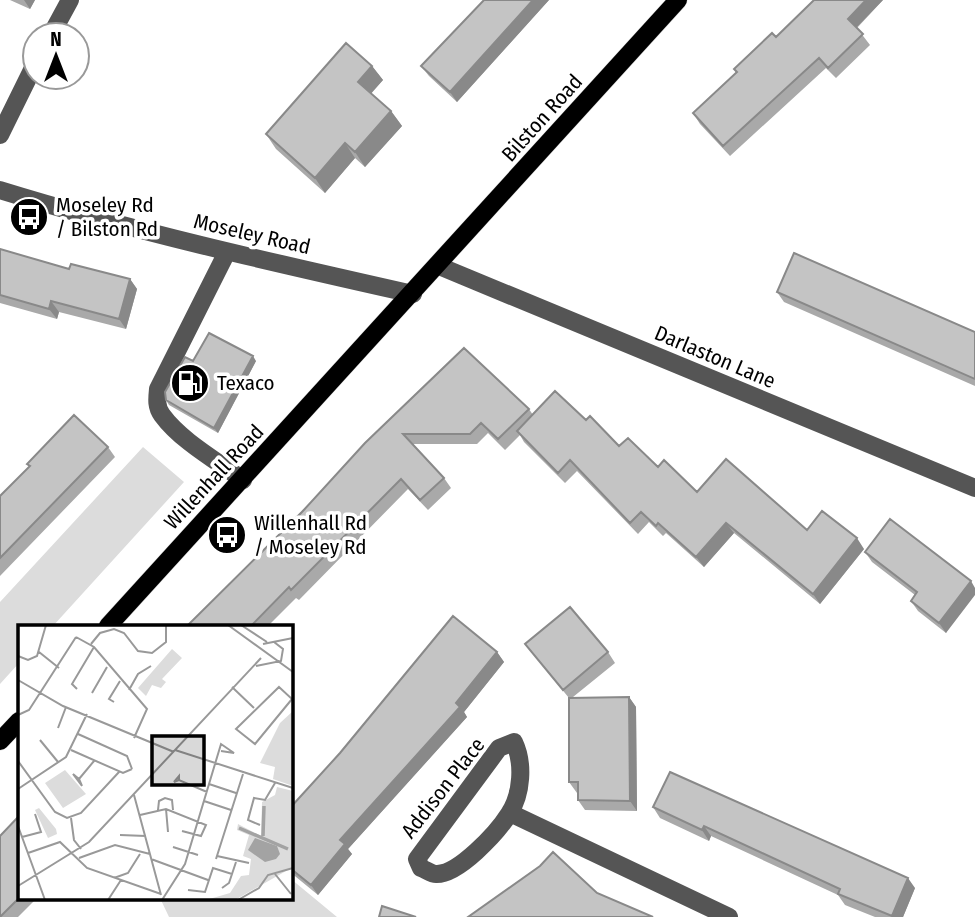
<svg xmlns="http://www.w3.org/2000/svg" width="975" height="917" viewBox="0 0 975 917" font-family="'Fira Sans Condensed',sans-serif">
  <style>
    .green { fill: #dcdcdc }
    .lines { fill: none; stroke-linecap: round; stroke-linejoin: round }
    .major-casing { stroke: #dbdbdb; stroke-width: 19 }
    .minor { stroke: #555; stroke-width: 18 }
    .major { stroke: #000; stroke-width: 18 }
    .wall { fill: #a9a9a9 }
    .shaded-wall { fill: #898989 }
    .building { fill: #c4c4c4; stroke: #898989; stroke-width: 2 }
    .labels { text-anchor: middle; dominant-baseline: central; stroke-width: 7; stroke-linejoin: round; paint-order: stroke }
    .street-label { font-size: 21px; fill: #000; stroke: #fff }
    .poi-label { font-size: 21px; fill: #000; stroke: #fff; text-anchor: start }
    .inset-river { fill: none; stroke: #a3a3a3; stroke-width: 3.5 }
    .inset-road { fill: none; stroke: #999; stroke-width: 2 }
    .view { fill: #000; fill-opacity: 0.15; stroke: #000; stroke-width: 3.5 }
    .inset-edge { fill: none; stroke: #000; stroke-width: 3.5 }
  </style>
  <rect width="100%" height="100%" fill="#fff"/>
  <path class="green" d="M143,447L184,482L53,626H19V663L0,684V602Z
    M291,879L337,917H169L160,898H290Z"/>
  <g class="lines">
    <defs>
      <path id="major" d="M108,626L678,0
        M0,741L19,721"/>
    </defs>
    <use href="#major" class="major-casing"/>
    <path class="minor" d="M51,35L70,0
      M0,135L35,64
      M0,190C136,232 275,263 413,294
      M227,252L158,389C157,399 156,407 162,415C181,441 217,461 243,480
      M439,266L975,488
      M514,742C524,763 522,794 509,814C497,833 458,875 436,874C431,874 425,869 421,868L417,859L499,748Z
      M510,813L729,917"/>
    <use href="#major" class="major"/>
  </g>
  <path class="wall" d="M10,0H35L30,9Z
    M484,0H549L457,102L429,76L421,66Z
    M814,0H883L857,28L870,45L836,78L826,68L730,156L700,124L693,113L736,73L734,69L776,37Z
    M372,66L383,80L371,93L391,111L402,126L365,167L355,158L325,193L276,149L266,134Z
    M0,249L69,269L130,279L137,289L126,329L59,312L57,319L0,303Z
    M777,292L975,332V386L784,302Z
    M464,348L529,409L533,415L586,420L619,446L658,467L697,492L864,549L820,604L734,533L704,567L666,533L663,536L649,522L638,534L577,471L565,483L524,442L520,435L505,450L488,433L477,444H413L444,478L451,488L428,510L408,489L299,600L296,598L268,626H187Z
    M193,361H256L218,433L169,405L166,400Z
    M108,447L115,457L0,576V496L29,467L27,464Z
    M865,552L971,581L946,633L918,611L911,601L915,595L872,562Z
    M525,644L608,652L615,663L573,697H629L636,707L637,811L585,810L578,800V793H577L569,782V698Z
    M497,652L504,662L464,712L467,717L348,849L352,854L318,895L290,872V808Z
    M653,807L915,888L903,917H875L845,905L838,895L711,836L709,841L660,818Z
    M19,898H37L18,917H0Z"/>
  <path class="shaded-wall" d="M24,0H35L30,9Z
    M533,0H549L457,102L450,92Z
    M866,0H883L855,29L848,19Z
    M372,66L383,80L369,96L358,82Z
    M391,111L402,126L365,167L355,152Z
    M345,143L355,158L325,193L315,178Z
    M130,279L137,289L126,329L119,319Z
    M51,301L59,312L57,319L49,309Z
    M253,356L256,361L218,433L214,428Z
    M726,523L734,533L704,567L696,557Z
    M857,538L864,549L820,604L813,594Z
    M971,581L975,588V595L946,633L939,623Z
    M497,652L504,662L464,712L467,717L348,849L352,854L318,895L311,885L340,840L456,703Z
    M629,697L636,707L637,811L630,801Z
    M704,826L711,836L709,841L702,830Z
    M908,878L915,888L903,917H892Z"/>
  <path class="building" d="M484,0H533L450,92L421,66Z
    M814,0H866L848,19L863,34L828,68L819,58L723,146L693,113L737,72L734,69L772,33L776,37Z
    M346,43L372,66L358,82L391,111L355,152L345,143L315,178L266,134Z
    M0,249L69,269L71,264L130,279L119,319L51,301L49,309L0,295Z
    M794,253L975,332V379L777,292Z
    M209,333L253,356L214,428L166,400L165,392L185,357L193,361Z
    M464,348L529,409L498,439L481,423L470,434H403L444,478L420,500L401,479L291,590L289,587L251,626H187L302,512L365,443Z
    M555,391L586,420L590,416L619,446L628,438L658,467L664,460L697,492L726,459L807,530L822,511L857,538L813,594L726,523L696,557L658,523L656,526L641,512L630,523L570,460L558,473L517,431Z
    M74,415L108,447L0,558V496L30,466L27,464Z
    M890,519L971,581L939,623L911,601L917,592L865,552Z
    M570,607L608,652L563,690L525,644Z
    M453,616L497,652L456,703L460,707L340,840L345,844L311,885L290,868V808L340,753Z
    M629,697L630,801L578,800V782H569V698Z
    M670,772L908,878L892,916L838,894L840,889L704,826L702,830L653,807Z
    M19,816V898L0,917V836Z
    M553,852L597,893L653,917H468L540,866Z
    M382,906L416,917H379Z"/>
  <defs>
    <symbol id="bus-disc" viewBox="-11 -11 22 22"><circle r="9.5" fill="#000" stroke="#fff"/><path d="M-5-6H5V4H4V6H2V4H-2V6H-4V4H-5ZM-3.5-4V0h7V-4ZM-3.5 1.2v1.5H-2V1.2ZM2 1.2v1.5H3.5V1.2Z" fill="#fff"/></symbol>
    <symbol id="fuel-disc" viewBox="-11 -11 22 22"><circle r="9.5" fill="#000" stroke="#fff"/><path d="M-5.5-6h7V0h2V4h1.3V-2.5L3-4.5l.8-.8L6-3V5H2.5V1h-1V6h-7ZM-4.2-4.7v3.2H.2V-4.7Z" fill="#fff"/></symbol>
  </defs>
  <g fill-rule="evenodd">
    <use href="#bus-disc" x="7" y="195" width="44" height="44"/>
    <use href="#fuel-disc" x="168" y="361" width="44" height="44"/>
    <use href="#bus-disc" x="205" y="513" width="44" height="44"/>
  </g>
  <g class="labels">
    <g class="street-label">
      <text transform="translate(542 118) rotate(-48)">Bilston Road</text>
      <text transform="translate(252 234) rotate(13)">Moseley Road</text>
      <text transform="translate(715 357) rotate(23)">Darlaston Lane</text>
      <text transform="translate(214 477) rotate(-47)">Willenhall Road</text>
      <text transform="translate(443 788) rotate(-52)">Addison Place</text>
    </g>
    <g class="poi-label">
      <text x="56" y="205">Moseley Rd<tspan x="56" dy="24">/ Bilston Rd</tspan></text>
      <text x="217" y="383">Texaco</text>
      <text x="254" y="523">Willenhall Rd<tspan x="254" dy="24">/ Moseley Rd</tspan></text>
    </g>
  </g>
  <g transform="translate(18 625)">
    <rect width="275" height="275" fill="#fff"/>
    <path d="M154,24L164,33L144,54L148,57L143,63L134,60L128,71L120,63ZM275,86V161L255,154L257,142L242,138L262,98ZM47,145L68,169L45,183L27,158ZM259,162L275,166V242L217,275H188L212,268L223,251L231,250L233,234L225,231L231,210L219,205L220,199L243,211L244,177L257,170ZM21,183L38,204L39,209L30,213L17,185Z" fill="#dcdcdc"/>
    <path d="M237,213L259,221L262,229L258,234L247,237L230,225Z" fill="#a3a3a3"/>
    <path class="inset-river" d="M221,203L270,224M245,211L246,181"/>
    <path class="inset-road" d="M210,0L275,47M223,0L249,17M58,12L76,22L129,84L116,113M73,19L82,8L96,4L106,8L120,26L134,28L148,17V0M245,19L275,13M21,27L41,43M0,31L10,35L19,31L28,0M238,41L263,36L265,24L256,17M0,55L45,81L156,127M214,62L236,83M261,62L274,74L237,119L218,104ZM59,64L54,59L76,22M111,65L120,49L133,41M74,68L89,42M96,77L91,74L102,56M0,90L11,85L58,12M40,103L48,82M60,109L109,131L114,144M22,115L40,137M53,125L105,148L114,144M157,125L275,163M0,136L37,187L49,193L63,188L101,147M61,154L64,161L55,149L61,154L76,136M161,155V151L156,157L161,155L189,167M191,159L218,168M0,164L48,132L69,89M116,170L143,270M186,176L213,185M148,184L150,207M140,185L141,176L147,173L154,175L155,185M122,190L148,184L188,200L183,211L164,206M53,193L56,215L63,224M242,200L230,195L236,173L247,175L257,158M0,201L27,275M102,210L128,211M4,212L23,207L17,189M155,222L180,230M10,228L42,217L69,243L143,269M199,231L231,238M61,233L97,220L132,229M133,234L190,255M198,234L225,149M257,249L273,269M96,253L110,248L122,229M0,261L71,217L243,33M204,263L211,258L218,237M170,265L187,267L195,243L214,249M90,275L103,255M144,275L167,239L203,119L216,128L203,126M220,275L241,263L250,250L275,243"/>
    <path class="view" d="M134,111H186V160H134Z"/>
    <rect width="275" height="275" class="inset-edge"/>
  </g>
  <g transform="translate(56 56)"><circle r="33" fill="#ffffff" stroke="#999999" stroke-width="2"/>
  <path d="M0-5L12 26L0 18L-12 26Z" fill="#000000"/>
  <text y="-10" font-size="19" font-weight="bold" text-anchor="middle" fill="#000000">N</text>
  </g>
</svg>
